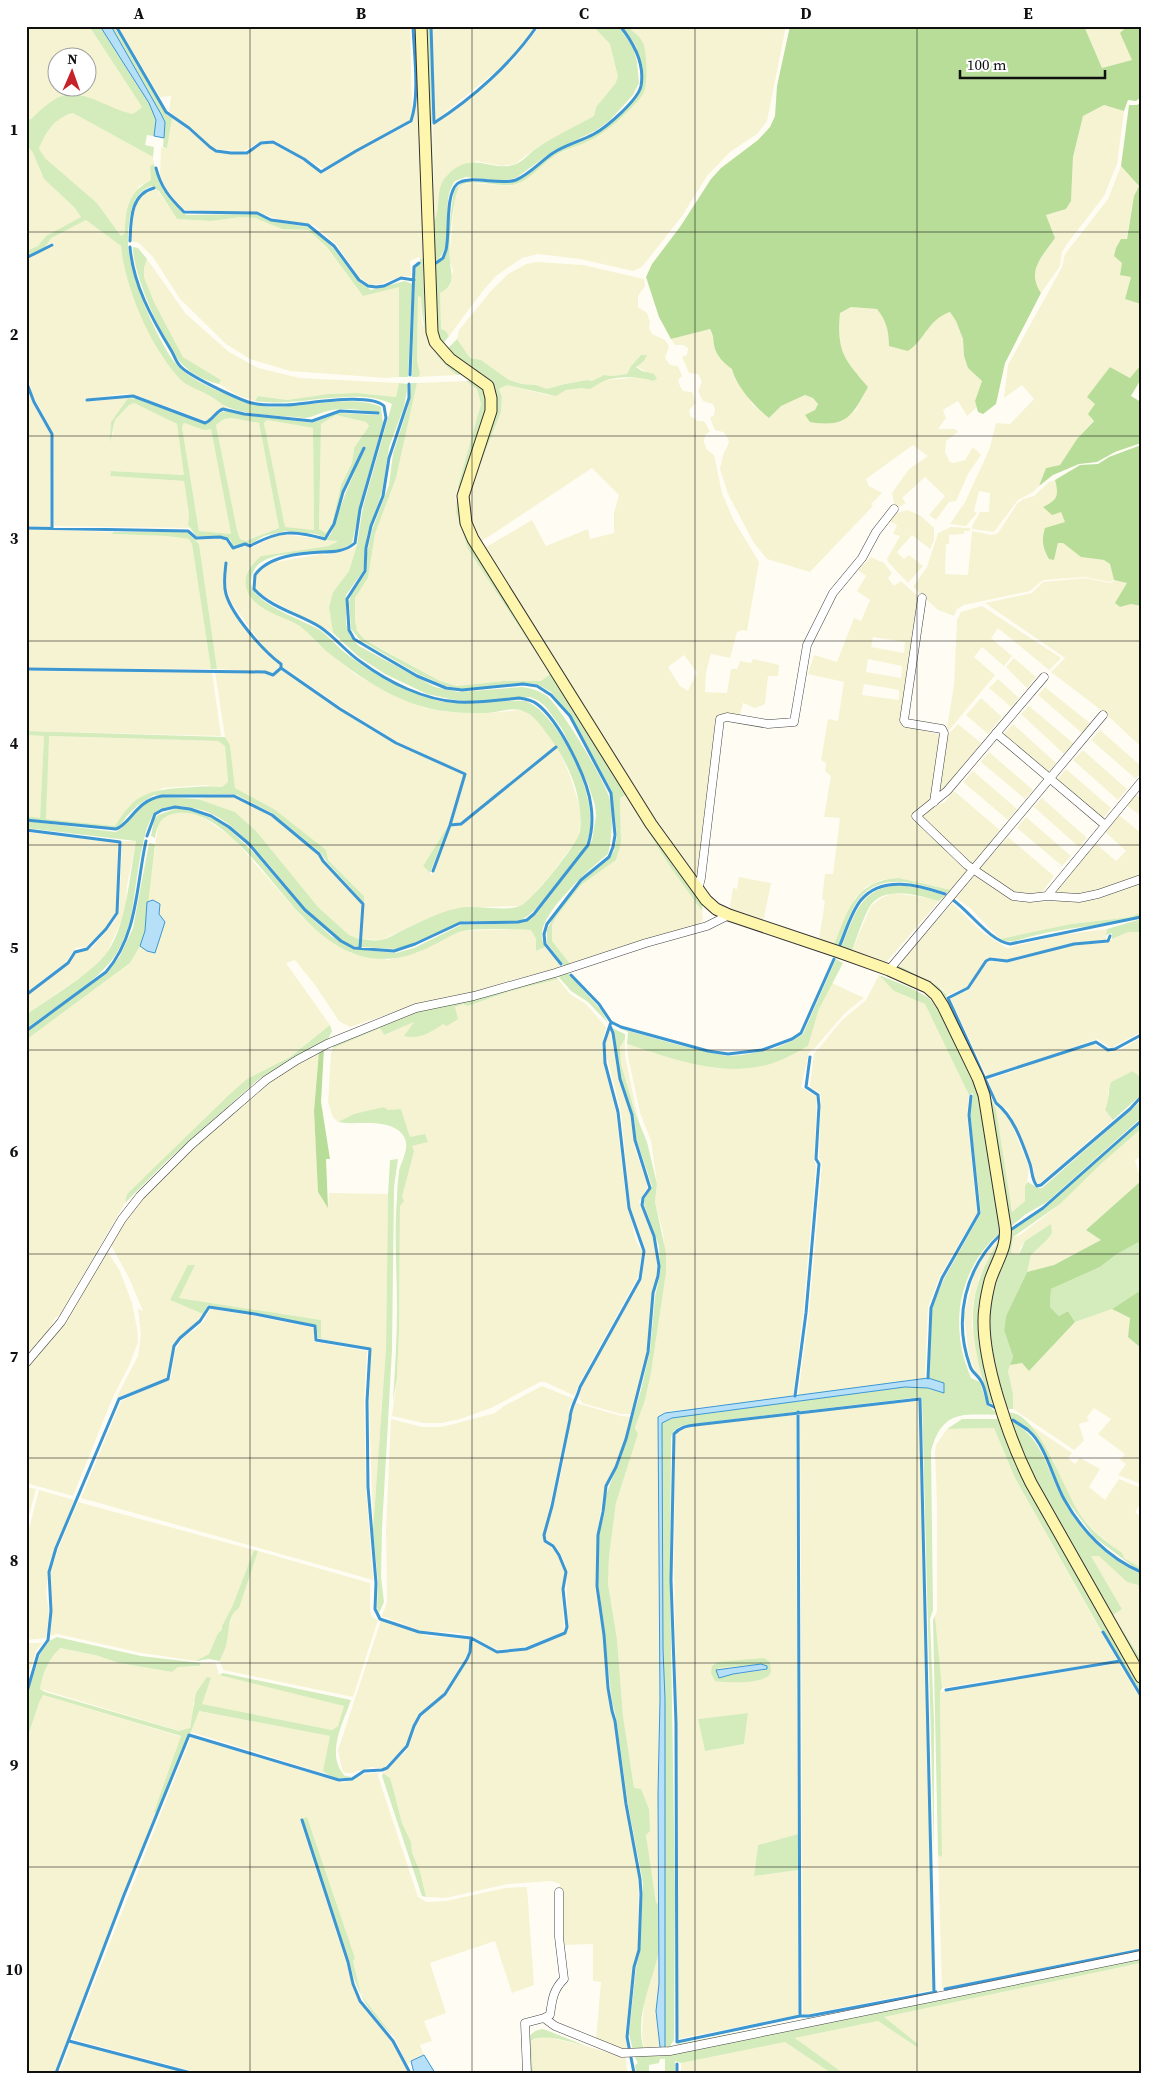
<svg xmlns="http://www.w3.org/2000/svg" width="1167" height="2099" viewBox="0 0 1167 2099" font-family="'Source Serif 4',serif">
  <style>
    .farmland { fill: #f6f3d2; fill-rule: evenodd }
    .green { fill: #d4ecbb; fill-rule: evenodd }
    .forest { fill: #b8dd99 }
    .water { fill: #b6e0f8; stroke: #3b96d2 }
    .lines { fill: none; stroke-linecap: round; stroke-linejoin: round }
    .stream { stroke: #3b96d2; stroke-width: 3 }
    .street-casing { stroke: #434343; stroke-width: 9 }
    .secondary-casing { stroke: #323232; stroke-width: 13 }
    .street { stroke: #fff; stroke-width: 8 }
    .secondary { stroke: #fff6ae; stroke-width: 11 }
    .grid { fill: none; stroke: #101010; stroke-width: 1; stroke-opacity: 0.55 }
    .neatline { fill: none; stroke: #101010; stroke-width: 2 }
    .grid-label { font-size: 16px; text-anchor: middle; font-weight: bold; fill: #101010 }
  </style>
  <rect width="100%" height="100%" fill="#fffdf3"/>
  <path class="farmland" d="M26,26H89L142,107L133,114L125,113L79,94H71L64,95L31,119L26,120ZM58,58H88V88H58Z
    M118,26H410L412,113L410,120L324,169L273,140L262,141L243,151L221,150L212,147L169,111L171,96L160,97Z
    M414,26H417L423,259H420L419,257L410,261L411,276H403L380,284L370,285L360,278L336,244L314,225L281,220L257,212L187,210L182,208L167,190L160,175L161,147L167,148L172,118L187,129L216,152L247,155L261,145L270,142L304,161L322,174L356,152L412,123L415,113Z
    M432,26H536L511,59L435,121Z
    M540,26H593L610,44L618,77L615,84L596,107L594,116L536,148L515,164L502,166L476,161L439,191L437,216L434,224L433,124L439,122L490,82L513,60Z
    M627,26H786L767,121L757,134L730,152L707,176L682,216L642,267L633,271L580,259L538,254L522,258L496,276L482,292L449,336L446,331L441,330L439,305L440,293L448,288L451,284L453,270L450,262V252L454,202L457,190L461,185L473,183L510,186L519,183L554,156L600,135L624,114L644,91L646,81V67L636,34Z
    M1084,26H1127L1120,33L1133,60L1102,68Z
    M1104,105L1124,111L1117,164L1104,196L1067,244L1062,252L1060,266L1041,293L1035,284V267L1055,238L1046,215L1066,209L1071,201L1073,157L1083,116Z
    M73,113L153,157L154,164L150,166L151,180L139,186L125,220V233L121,236L97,203L46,159L39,149L44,134L59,119Z
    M26,144L33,153L44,179L74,207L81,217L46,236L38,246L26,251Z
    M1121,166L1139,186L1134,196L1122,263L1131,277L1125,299L1141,304V367L1130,378L1110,367L1095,404L1094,420L1077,439L1060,465L1046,468L1039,486L1033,492L1018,500L994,532L972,529V526L980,512H989L990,493L979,491L974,511L977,513L966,526L950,524L965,502L984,461L990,447L996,423L1010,424L1034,399L1022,385L1004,398L1008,365L1062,267L1065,254L1108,199Z
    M156,188L177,219L211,221L241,217L255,218L282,229L308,230L327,247L363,296L399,286V377L386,378L290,371L250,359L226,344L180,299L153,257L139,243L131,241L134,213L138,201L143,194L155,190Z
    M86,220L121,246L136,304L161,355L182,381L209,395L228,408L216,411L211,418L206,421L136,395L121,394L84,399L94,401L128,398L111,422L112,438L115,420L129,405L134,403L177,424L185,475L111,471L110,476L184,481L189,514L188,525L190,528L54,526V435L32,393L26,367V260L55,245L53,242L45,247L50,238Z
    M147,259L186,314L229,352L240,358L258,368L300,378L399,383L396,397L357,393L328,394L287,400L259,396L255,401L237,395L219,384L221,380L183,357L154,302L144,277V268Z
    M537,262L583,265L644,279L645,286L638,296V307L647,313L650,322L649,328L652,334L665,340L669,346L665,358L670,365L678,366L682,376L678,380L680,386L683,391L692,392L696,403L689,410L690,416L698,421H704L710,431L705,435L704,442L707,450L714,455L722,493L733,519L759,562L747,631L742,630L737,632L730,658L711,654L706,672L705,692L727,693L731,669H737L740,661L751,663L753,659L779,665L778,676H768L765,704L755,708L743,703L739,718L718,719L698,876L695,878L663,835L483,549L532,520L546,546L588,529L590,539L614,533V513L619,495L592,468L479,543L469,524L467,508L470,489L501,412L502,397L499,389L507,385L548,395L605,380L644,377L648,373L636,366L641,355L631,366L627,374L612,376L604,375L592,381L587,380L565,384L547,389L536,385L522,384L509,380L481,360L470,358L457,339L459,330L491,291L508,274L526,264ZM684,655L697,672L688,691L680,686L668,667Z
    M418,296H421L422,323L454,373L458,375L418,377L419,374L417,361Z
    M851,307L877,309L884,318L889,332V346L925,334L930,324L941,315L950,312L956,321L963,339L964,356L968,368L982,381L975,401L977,407L967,416L958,401L943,410L946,418L938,429H955L958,432L946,441L945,452L950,462L954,463L965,460L973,447L981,455L968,474L956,501L949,502L936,520L929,515L945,496L925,477L902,498L906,503L897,508L895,507L892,493L909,469L928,456L913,445L866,479L869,486L882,493L871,504L873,506L810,572L767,559L754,543L728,494L720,469L723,455L729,443L727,436L723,432L715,430L710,418L714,415L715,409L713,404L703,401L698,391L702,382L700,377L698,374L689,373L682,357L687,355L688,348L683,345H675L671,339L710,329L714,337V346L722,361L732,368L735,379L749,396L752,404L769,418L781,406L805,395L813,398L818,404L815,410L806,415L821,424L832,423L842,421L856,410L868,387L847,364L840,348V313Z
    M466,381L477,389L481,404L455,497L477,562L550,674L541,681H504L458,686L440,681L364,639L357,631L355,620V598L368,578L375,534L396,478L417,383Z
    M26,386L33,403L51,435L50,527L26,526Z
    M336,415L366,422L369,426L354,448L352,463L341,485L332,524L326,533L319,529L321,424Z
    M231,418L259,423L279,528L246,541L240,539L237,530L216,425L224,419Z
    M267,420L313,428L314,530L285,528L264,423Z
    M183,423L211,428L231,534L199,531L182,427Z
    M1055,480L1058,491L1057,496L1052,503L1044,507L1061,512L1065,522L1045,529L1057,551L1058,543H1063L1081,557L1104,560L1110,564L1114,580L1110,582L1085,577L1043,580L1030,591L964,605L957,609L954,616L938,610L913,587L927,567L938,533L951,527L970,528V531H964V534L949,535V544H946L945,574L968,575L972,531L992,535L998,533L1017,504L1023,499L1034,496L1049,482Z
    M908,510L921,516L934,528V540L930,549L912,535L897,552L904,559L909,555L923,566L908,583L888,562L887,559L900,536L893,534L897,525L889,521L897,513Z
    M26,529L113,532L112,534L166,536L189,539L192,544L211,669L26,668Z
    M280,534L338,541L329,546L261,556L253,563L247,573L250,596L304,629L318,644L355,674L385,691L425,708L448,712L490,713L519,710L526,712L535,718L556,745L460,823L451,824L466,773L398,742L341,707L282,666V663L268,653L231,602L226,586L227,563H225L223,580L229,603L247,630L267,655L279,664V667L273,673L217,669L199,544L194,539H226L232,549H237L245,546L251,548Z
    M357,545L349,571L333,592L329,606L333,633L273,601L259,593L256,589L255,578L257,573L270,563L322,554L326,555L352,549Z
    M871,557L884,563L892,573L888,578L894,586L901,581L921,599L901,725L941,735L931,800L914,819L968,870L951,890L899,878L881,880L866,887L855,898L834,945L819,939L825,901L822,899L825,874H833L840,818L824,817L831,776L825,771L826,763L821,760L828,719L838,721L844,682L808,674L814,655L837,662L854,618L861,621L870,600L857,591L866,576L858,570ZM873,637L905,642L904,653L871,647ZM868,659L902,666L901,678L866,672ZM864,684L899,690V700L862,695Z
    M1086,578L1110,583L1116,580L1127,583L1120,607L1131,604L1141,606V747L1105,713L1051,672L1065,658L985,603L1032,593L1043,582Z
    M982,606L1061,658L1049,670L998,628L991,638L1012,656L1004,666L982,647L974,657L995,675L946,734L954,685L957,620L961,612Z
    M1014,658L1036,677L1027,688L1006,667Z
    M281,669L369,729L396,744L463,774L464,776L448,826L423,866L432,875L450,827L461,825L558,747L570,776L581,810L579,837L552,873L527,902L520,906L456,908L408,927L382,940L362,939L364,896L328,860L325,850L274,809L235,788L230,745L225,737L215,672L265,673L273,677Z
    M26,671L212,672L221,736L26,731Z
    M998,679L1019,698L1011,707L989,688Z
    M1045,687L1091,724L1082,733L1038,695Z
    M981,698L1002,717L988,734L966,715Z
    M1029,706L1073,743L1064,754L1021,714Z
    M958,724L981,743L965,765L937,798L945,738Z
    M1013,724L1056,763L1048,773L1003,735Z
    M1100,730L1141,766V773L1136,779L1091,740Z
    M26,735L44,736L40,818L26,816Z
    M48,736L218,741L225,746L228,782L222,787L206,785L163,788L129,806L115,826L46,819Z
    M1083,750L1127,789L1118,800L1073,760Z
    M989,752L1033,790L1025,799L981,762Z
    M1066,769L1111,808L1102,820L1057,779Z
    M973,771L1017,809L1008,820L963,782Z
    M954,791L1000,830L971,866L921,819L933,806L944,803Z
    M1135,794L1141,799V816L1126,805Z
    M625,795L671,868L702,911L703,920L698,925L571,965L552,941V925L556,917L581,885L616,860L621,843L620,798Z
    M207,797H234L271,816L319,855L323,862L362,905L359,939L349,935L318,907L257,832L235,812L198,799Z
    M1042,798L1087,838L1079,847L1034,807Z
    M188,812L199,815L232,837L301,916L321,934L352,954L388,960L418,952L461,931L516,929L531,930L536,939L537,951L545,947L562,968L515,979L474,992L418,1004L350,1027L339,1021L315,985L295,960L286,963L330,1025L290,1057L247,1080L127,1194L125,1203L60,1315L55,1318L48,1331L26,1355V1040L130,963L140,946L147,951L155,953L162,919L159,914L160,904L153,900L147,902L158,826L162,818L169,814Z
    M1119,815L1141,833V877L1085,895H1049L1095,843L1116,861L1126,851L1104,831Z
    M1026,817L1071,856L1062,866L1017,828Z
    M26,832L118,843L116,912L106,928L86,947L76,948L73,951L66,962L26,993Z
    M1008,837L1054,876L1041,894L1038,896L1012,894L978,870Z
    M122,841H136L127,886L126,902L122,919L107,953L89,971L26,1015V996L68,965L77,952L92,948L114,922L119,913Z
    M975,875L1011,899L1019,902L1095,900L1141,883V912L1131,917L1071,924L1000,939L970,908L956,898Z
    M739,877L771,883L764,918L761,921L733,910L730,907L733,888L737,889Z
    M893,893L923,897L939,901L884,965L851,953L871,906L881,898Z
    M952,903L982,932L1007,948L1062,935L1107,929L1106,940L1073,943L1007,960L991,957L986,959L967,987L947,995L943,989L898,965Z
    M1128,932H1141V1032L1111,1048L1097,1039L987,1077L950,998L969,990L986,963L991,961L1007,963L1074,945L1107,943L1112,939Z
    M879,975L894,991L925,1004L969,1095L967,1115L977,1213L940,1276L928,1307L925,1379L798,1395L809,1313L822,1164L819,1158L821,1097L820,1093L811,1088L810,1085L814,1054L842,1020L866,1000Z
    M558,979L570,994L586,1004L606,1027L602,1043L605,1070L616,1112L627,1208L632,1222L636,1241L642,1251L639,1275L578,1386L575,1396L545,1382H540L491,1408L460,1419L442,1423H423L392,1416L397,1378L399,1332L400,1206L403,1201L402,1197L413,1151L412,1146L428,1142L410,1137L401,1109L354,1114L338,1122L333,1117L328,1102L331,1053L333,1048L347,1040L380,1028L384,1035L415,1021L432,1031L443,1024L455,1007L463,1004L469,1006L511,991Z
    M832,983L864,998L845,1013L815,1048L809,1052L801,1087L817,1097L814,1160L816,1166L803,1314L793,1396L665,1412L658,1417L660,1699L658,1794L659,1904L656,1903L648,1852L646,1834L649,1809L645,1800L634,1788L623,1716L617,1639L608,1584L609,1557L616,1503L638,1434L635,1428L645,1400L651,1373L666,1273L663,1232L655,1202L657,1184L651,1141L640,1113L628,1056L627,1044L661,1055L715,1068L743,1069L774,1062L808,1046L819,1009Z
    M610,1030L619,1080L631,1115L635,1149L647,1183V1188L639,1202L654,1238L657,1266V1276L652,1292L647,1353L632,1414H621L582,1403L579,1397L581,1387L642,1279L646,1251L630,1206L621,1112L606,1054L605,1042Z
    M1141,1038V1078L1133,1071L1108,1092V1102L1105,1110L1113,1120L1039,1184L1034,1179V1169L1016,1126L1008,1110L997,1102L988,1080L1084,1046L1094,1044L1109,1052L1120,1050Z
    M625,1039V1056L640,1127L621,1064L620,1047Z
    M319,1051L314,1111L318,1192L328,1208L329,1193L388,1194L386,1348L373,1530L369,1398L371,1350L370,1348L321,1338V1320L179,1298L194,1266L170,1300L203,1314L199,1320L178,1338L173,1346L167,1378L116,1398L138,1356L141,1334L138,1309L143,1311L129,1278L111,1245L122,1223L153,1187L220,1124L279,1076Z
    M993,1104L1005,1113L1012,1125L1029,1167L1025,1201L1012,1212Z
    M1141,1129V1156L1135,1160L1141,1181L1086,1230L1102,1240L1054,1265L1027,1272L1031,1255L1047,1240L1052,1233L1051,1225L1025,1241L1020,1248L1019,1254L1011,1253L1013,1237L1020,1235L1060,1204L1102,1163Z
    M1002,1236L979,1278L973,1304L972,1326L983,1380L976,1373L969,1356L964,1317L974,1274L983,1257Z
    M107,1251L120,1271L132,1303L137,1328L138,1342L129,1366L112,1399L73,1496L26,1483V1368L64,1323Z
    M210,1309L254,1316L314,1328L315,1342L367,1351L364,1402L366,1489L373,1580L81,1498L121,1401L171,1378L175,1351L180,1342L184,1337L198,1327L205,1320Z
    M1112,1309L1130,1318L1128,1337L1141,1348V1484L1118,1475L1126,1464L1120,1460L1125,1454L1098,1434L1111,1419L1094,1408L1087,1417L1089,1421L1079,1424L1084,1441L1074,1450L1013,1409V1394L1008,1371L1010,1365L1022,1363L1030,1370L1075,1322Z
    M542,1386L574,1399L569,1407V1419L543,1536V1541L554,1550L559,1557L565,1573L562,1588L564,1632L525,1647L498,1650L471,1636L459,1633L421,1631L382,1616L387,1602L386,1530L391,1419L422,1427H439L450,1425L495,1413L504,1406Z
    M919,1401L933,1990L803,2015L800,1414Z
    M576,1403L621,1416L631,1417L625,1440L603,1495L597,1535L596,1585L598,1607L603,1636L607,1689L611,1711L614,1721L625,1804L639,1878L638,1950L633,1968L625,2037L628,2050L621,2049L596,2039L601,1982L593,1981V1944L563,1945L560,1884L551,1881L508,1884L445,1898L426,1897L420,1871L412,1853L411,1842L402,1823L392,1784L390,1778L383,1773L407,1750L417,1724L424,1714L447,1694L460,1669L468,1659L473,1641L497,1653L519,1651L558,1638L568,1630L566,1566L561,1554L554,1545L547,1540L545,1535L561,1474L569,1431L572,1407Z
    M796,1415L798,1834L758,1845L754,1876L798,1870V2015L678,2039L677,1722L674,1576L675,1439L678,1431L701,1425ZM748,1713L744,1744L705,1751L698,1719Z
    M1032,1426L1072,1453L1068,1458L1075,1464L1080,1458L1100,1469L1089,1487L1105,1500L1119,1479L1141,1488V1503L1135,1512L1141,1517V1568L1124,1558L1121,1553L1098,1534L1080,1516L1060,1478L1053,1459Z
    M994,1428L1015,1478L1117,1660L942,1688L935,1616L937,1611V1506L935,1451L936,1445L947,1429Z
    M26,1487L36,1489L26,1527Z
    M39,1490L74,1500L49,1564L46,1593L49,1612L46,1638L26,1640V1540Z
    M78,1502L254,1550L232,1607L222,1626V1630L218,1633L209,1654L195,1661L142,1653L57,1634L50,1636L52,1611L50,1590L51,1570L59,1547Z
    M258,1551L370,1583V1610L372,1617L378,1620L353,1697L223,1670L220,1661L227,1641V1631L235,1610L239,1607Z
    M1091,1556H1099L1127,1582L1141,1586V1659L1113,1615L1122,1609Z
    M381,1620L427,1636L469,1639L468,1653L444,1693L417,1717L406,1745L385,1767L382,1769L372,1767L352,1773H345L342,1770L338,1750Z
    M26,1643H43L36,1651L26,1684Z
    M59,1648L95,1655L119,1663L172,1672L178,1667H195L200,1666L201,1663H212L216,1664L219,1675L345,1706L338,1726L332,1730L201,1704L204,1695L193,1703L194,1711L189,1729L180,1731L40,1689L41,1680L48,1664Z
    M1119,1663L1140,1698L1141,1702V1948L942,1988L938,1855L942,1856L940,1692Z
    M43,1695L182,1737L154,1812L156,1813L54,2073H26V1742L39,1703Z
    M198,1711L331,1736L323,1771L326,1774L191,1732Z
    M191,1737L343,1783L363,1774L379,1773L378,1776L418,1897L427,1902L446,1901L505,1888L527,1887L534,1985L512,1993L495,1941L430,1963L446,2013L424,2021L432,2041L420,2045L424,2055L407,2064L394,2037L361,1995L353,1960L355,1958L307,1817L300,1820L356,1993L366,2011L393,2043L408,2073H200L72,2039Z
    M658,1954L659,1984L656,2011L660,2047L644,2050L642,2034L644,2000Z
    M1141,1963V2073H843L795,2038L878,2021L917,2046L918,2044L883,2017Z
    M543,2036L586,2046L626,2058L627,2073H533L531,2041Z
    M785,2042L831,2073H681V2063Z
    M71,2043L147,2063L187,2073H59Z"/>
  <path class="green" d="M89,26H100L149,103L156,120L154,136L147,135L145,145L154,147L153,157L73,113C55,118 45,132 39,149L46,159L97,203L121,236L125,233C125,209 129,191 151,180L150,166L154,164C159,189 168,198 186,215L257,214L271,221L307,227L320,235L333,248L359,282L371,290L405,281L412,284L408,377H399V287L363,296L327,247L308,230L282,229L255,218L241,217L211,221L177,219L159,191L152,186C131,192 129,218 128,237C126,269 156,339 176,364C188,381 247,405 268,407C301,409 352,393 381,407L383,423L365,486L352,543C332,561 263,541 252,575C250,582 251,590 257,595C274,611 300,619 320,630C330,637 338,648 348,655C374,675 403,691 435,700C466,707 495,699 526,701C561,716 601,801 588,839C583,856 564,873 553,888C542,901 534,915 518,921H464L404,947L394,949L361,947L362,939C368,940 375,941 381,940C389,939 398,932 405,929C422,921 440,912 458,908C476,904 507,913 522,905C533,899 579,843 580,831C584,795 566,757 544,730C539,723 533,715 525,712C514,706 500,712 488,713C467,713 444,713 424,707C388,697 355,674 326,651C317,643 310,634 301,627C286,617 260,612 250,596C240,580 249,566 261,556L329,546L338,541L326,540L331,534L346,492L365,447L363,446C357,460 350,473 344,486C339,498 336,532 323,537L316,534L286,531L264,536L252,543L233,546L230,539L215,536H196L188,525L189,514L184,481L110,476L111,471L184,475L177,424L134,403L129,405L115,420L110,443L111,422L128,398L137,399L204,424C214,422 216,412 226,411L312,423L339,413L378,415L376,412C361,410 344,407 328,411C319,413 314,417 305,418C281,415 253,416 230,408C223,406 217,400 210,396C201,390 188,387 181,380C151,349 125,288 121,246L86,220L51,238L45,247L26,257V251L38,246L46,236L81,217L74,207L44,179L33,153L26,144V120L31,119C40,111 50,100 62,96C83,88 112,111 133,114L142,107ZM336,415L366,422L369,426L354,448L352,463L341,485L332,524L326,533L319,529L321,424ZM231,418L259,423L279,528L246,541L240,539L237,530L216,425L224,419ZM267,420L313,428L314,530L285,527L264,423ZM184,423L204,430L211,429L231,534L199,531L182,427Z
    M111,26H114L166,114L172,118L167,148L163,147L165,122L161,114Z
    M426,26H430L434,222C441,209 435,190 445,178C471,147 491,174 516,164C524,161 530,152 537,148C555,136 576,126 594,116L596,107L615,84L618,77L610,44L593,26H618L633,47L637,62L639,83L633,95L609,121L595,131L553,151L516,178L500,181L466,177L455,181C438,203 459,242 436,261H432Z
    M622,26H627C632,31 640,36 643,43C647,52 648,82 644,92C638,104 613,126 601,134C586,145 567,147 553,157C541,165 530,180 516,184C501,189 472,177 460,186C453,192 448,250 450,260C450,269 453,274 451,282C449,288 445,290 440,293L441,329L446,331L449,336L442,345L437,339L432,263C440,263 444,257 446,250L454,190L464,181L506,183L519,180L556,152L603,129L623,111L639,93L642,80L636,46Z
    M133,247L138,248L147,259L144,268V277L154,302L183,357L221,380L219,384C206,381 191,374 182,364C164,345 132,273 133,247Z
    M420,259H423L425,324L430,339L464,374L458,375L454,373C427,349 423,332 421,297L418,296L417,361L420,374L418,377H412L415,268L420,264Z
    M457,339L470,358L481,360L509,380L522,384L536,385L547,389L565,384L587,380L592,381L604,375L612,376L627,374L631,366L641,355H647L644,361L636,367L642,371L654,374L657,379L652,381C641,376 615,376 604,381C599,383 594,387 590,389L581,388L566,390L556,396L507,385L499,389L502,397L501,412L465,502L495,399L446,350Z
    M472,380C477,384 484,388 486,394C491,412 466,488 460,509L674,867L703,903L702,911L671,868L625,795L620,798L621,843L616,860L581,885L556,917L552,925V941L571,965L565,967L547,943V930L556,912L574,890L588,874L610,857L614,851L617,836L612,791L570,715L551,692L537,684L519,683L462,689L446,686L418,674L360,640L351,629L349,602L351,595L366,572L367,553L372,530L389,485L393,454L408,407L411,383H417L396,478L375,534L368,578L355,598V620L357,631L364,639L381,649L440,681L457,686L504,681H541L550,674L468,549L456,512L458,486L481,404L477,389L466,381Z
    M399,383L408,384L404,407L389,447L382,492L367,535L363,571L346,595V624L350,636L359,646L435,687L459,692L522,687C531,688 540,691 547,696C562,709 607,783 610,801C613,819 612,838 608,854C590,868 545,909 542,932C541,938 543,942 545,947L536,951V939L531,930C518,929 471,928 459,932C445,938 432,947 418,952C392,963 362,961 338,946C325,938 313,928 303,917C273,888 224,807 178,813C162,815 158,822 155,838L151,836L154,820L158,815L175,809H187L216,820L227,827L256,855L306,913L331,936L354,949L396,953L414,948L461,925L522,923L530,920L537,913L587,848L592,840L596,816L595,805L588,784L562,729L546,707L539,701L530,697L468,701L455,700L427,694L385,674L359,657L333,633L329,607L333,592L349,571L357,545L363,507L392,404C355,386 298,408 255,401L258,396L287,400L328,394L357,393L396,397Z
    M113,532H187L199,544L217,669H211L192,544L189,539L166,536L112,534Z
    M26,731L225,737L230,745L235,788L274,809L326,850L328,860L364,896V903L326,861L321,853L272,813L237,795L230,794L154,795L138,805L127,816L120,826L116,828L26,819V816L40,818L44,736L26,735ZM49,736L218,741L225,746L228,782L222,787C207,785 194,787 179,788C144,791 134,796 115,826L46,819Z
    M161,797L198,799L235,812L257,832L318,907L349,935L359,939V947C313,944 262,831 205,811C192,807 171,802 157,811C141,822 136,895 131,916C128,929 123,943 116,954C98,982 53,1008 26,1029V1015C51,997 86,977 105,955C126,930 130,873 136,841L26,828V821L116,832C133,822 138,801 161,797Z
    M448,826L430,873L423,866Z
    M149,843L155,844L145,931L140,946L130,963L26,1040V1032L108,972L120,956L133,928Z
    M899,878L951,890L947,893C920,884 882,871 860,898C850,909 844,933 838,947L834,945C848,910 855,880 899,878Z
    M901,885L928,890L945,896L939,901C920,896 885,884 870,906C862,920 857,938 851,953L841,948C855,915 859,887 901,885Z
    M1141,912V915C1126,923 1107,924 1091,926C1072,928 1052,931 1033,936C1023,938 1010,945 1000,939L1071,924L1131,917Z
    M1141,919V932H1128L1112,939V933L1106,935L1107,929Z
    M836,959L843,963L819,1009L808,1046C797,1052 785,1059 773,1063C725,1079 673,1059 627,1044L628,1032L618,1028L682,1046L727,1056L742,1055L773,1049L792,1041L803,1034Z
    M898,965L938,986L947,995L946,997L984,1079L996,1110L1012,1212L1025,1201V1186L1028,1182L1038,1188H1042L1141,1101V1118L1047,1202L1026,1214L1010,1227L991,1109L941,998L895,970Z
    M567,972L602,1011L608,1023L588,1002L571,991L557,975Z
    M555,975L558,979L511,991L468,1006L463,1004L455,1007L458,1019L447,1026L443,1024C432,1032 418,1040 404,1036L414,1022L384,1035L380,1028L333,1048V1044L419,1011Z
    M879,975L911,988L929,998L944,1018L969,1071L978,1095L1002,1231C971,1256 955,1297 960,1337C961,1351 966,1365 971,1378L980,1382L987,1405L1000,1415C964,1415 943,1408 931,1451L933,1610L930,1619L934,1721V1854L922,1399L921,1397L692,1424C682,1425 673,1427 671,1438L670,1579L675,1891L674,2040L670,2046L671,2049L665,2048V1699L663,1649L662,1423L672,1418L905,1387L928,1388L944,1393V1383L929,1379L932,1308L944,1279L981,1213L970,1113L973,1095L972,1093L969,1095L925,1004L894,991Z
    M330,1025L332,1031L328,1039L260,1078L168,1160L125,1203L127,1194L230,1094L247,1079L290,1057Z
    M612,1028L625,1034V1039L620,1047L621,1064L636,1115L647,1142L657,1184L655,1202L666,1253V1273L651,1373L645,1400L635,1428L638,1434L616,1503L609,1557L608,1584L617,1639L623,1716L634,1788L641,1789L649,1809L650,1831L646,1835L656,1903L659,1904C659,1920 661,1939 658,1955C651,1986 634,2017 644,2050H633L629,2034L636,1968L640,1952L643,1883L628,1805L616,1717L612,1702L598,1580L599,1534L605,1512V1498L626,1441L641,1390L650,1351L655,1297L660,1274L659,1246L643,1202L652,1186L636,1138L634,1117L622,1082Z
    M1133,1071L1141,1078V1095L1113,1120L1105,1110C1109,1101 1108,1092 1111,1082Z
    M384,1107L388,1110L401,1109L410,1137L425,1134L428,1142L412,1146L414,1151L402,1197L404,1201L400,1206L399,1332L397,1378L393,1400C395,1369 397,1339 397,1308C397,1272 394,1235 397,1198C397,1189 398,1180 399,1171C402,1159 411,1147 403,1135C389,1117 357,1126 338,1122L354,1114Z
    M1141,1122V1129L1102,1163L1060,1204L1013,1237L1011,1253L1019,1254L1025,1241L1051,1224L1052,1233L1047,1240L1031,1255L1027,1272L1006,1316L1004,1330L1013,1357L1008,1371L1013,1394V1409H1004L988,1335L991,1299L1006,1253L1008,1233L1043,1209Z
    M398,1159L394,1187L392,1350L382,1529L381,1576L384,1602L379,1613L377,1608L378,1582L373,1530L386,1348L388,1194L390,1160Z
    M1002,1239C994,1258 984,1277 981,1298C975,1333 989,1371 997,1406L989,1402C975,1352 962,1310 987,1262C991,1254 995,1245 1002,1239Z
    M1141,1241V1290L1112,1309L1075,1322L1068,1311L1059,1316L1050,1307L1051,1289L1100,1267L1117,1254Z
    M188,1265H195L179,1298L321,1320V1338L370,1348L318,1338L316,1325L208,1305L203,1314L170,1300Z
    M1006,1412C1040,1410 1064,1494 1082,1517C1092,1532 1107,1542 1122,1553L1124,1558L1141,1568V1571L1135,1568L1094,1537L1065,1498L1039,1443L1030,1430L1016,1422L1017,1424C1043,1442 1048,1471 1062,1498C1076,1528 1110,1561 1141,1574V1586L1127,1582L1099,1556H1091L1122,1609L1113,1615L1141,1659V1671L1028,1469Z
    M962,1419H999L1140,1682L1141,1693L1099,1627L1015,1478L994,1428L947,1429Z
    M254,1550L258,1551L239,1608C228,1615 229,1631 227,1641C226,1648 222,1655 220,1661L209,1659L195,1661L209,1654L218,1633L222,1630V1626L232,1607Z
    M935,1616L942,1688L940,1692L942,1857L938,1855L933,1620Z
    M57,1637L141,1656L201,1663L200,1666L178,1667L172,1672L119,1663L95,1655L60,1648C49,1659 42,1674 40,1689L45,1692L179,1731L190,1728L196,1693L207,1677L211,1678L202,1704L332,1730L338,1726L344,1706L219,1675L223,1673L351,1700C343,1723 325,1755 345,1776L353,1777C343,1780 331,1778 323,1771L330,1736L199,1711L191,1732L187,1736L156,1813L154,1812L181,1736L43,1695L39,1703L26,1742V1700L40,1654L49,1641Z
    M764,1658L770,1662C770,1665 772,1670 770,1674C764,1684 726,1683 715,1681L711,1673L712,1666L718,1662ZM761,1664L766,1670L738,1674H718V1668Z
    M748,1713L744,1744L705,1751L698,1719Z
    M383,1773L390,1778L392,1784L402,1823L411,1842L412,1853L420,1871L426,1897L422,1896L382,1776Z
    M307,1817L355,1958L353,1961L361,1995L394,2037C369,2012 357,1995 349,1960L302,1819Z
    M798,1834V1870L754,1876L758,1845Z
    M1141,1957V1963L884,2017L918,2044L917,2047L878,2021L795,2038L843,2073H831L785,2042L681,2063L675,2061V2073H665V2059H660L659,2063L649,2065V2073H636L635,2065L638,2063L634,2056L672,2054L941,2000Z
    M938,1993L678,2047V2044Z
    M542,2029L546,2030L586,2046C573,2043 542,2032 531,2041L533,2073H529L528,2037L535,2031Z"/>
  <path class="forest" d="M790,26H1084L1102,68L1132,60L1120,33L1127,26H1141V97L1136,101L1128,100L1124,111L1104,105L1083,116L1073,157L1071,201L1066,209L1046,215L1055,238C1042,257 1026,271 1041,293L1005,363L996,404L983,414L978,412L975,401L982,381L968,368L964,356L963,339L956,321L950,312C927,320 927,338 908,351L889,346C889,331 886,320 877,309L851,307L840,313C837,352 843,358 868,387C852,416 847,428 810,422L805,415L815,410L818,404L813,398L805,395L781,406L769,418C755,407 736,386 732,369C724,363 716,356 714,345C713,338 714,336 710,329L671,339L659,317L646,277L652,264L680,227L711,179L721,168L758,140L770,127L775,116L777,86Z
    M1141,102V304L1125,299L1131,277L1120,275L1122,263L1114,256L1116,248L1121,239H1127L1134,196L1139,186L1121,166L1129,105H1137Z
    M1140,366L1141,379L1131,396L1141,402V443L1115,452L1097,462L1079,464L1053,475L1039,486L1046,468L1060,465L1077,439L1094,421L1088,414L1095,404L1087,397L1110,367L1130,378Z
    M1141,445V606L1131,604L1120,607L1115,603L1127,583L1114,580L1110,564L1104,560L1081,557L1063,543H1058L1054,560L1049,559C1043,548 1041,541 1045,528L1065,522L1061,512L1052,515L1043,507C1058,500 1059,495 1055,480L1080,465L1098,464L1109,457Z
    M324,1048L321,1102L330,1159H326L328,1208L318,1192L314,1111L319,1051Z
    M1141,1181V1241L1117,1254L1100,1267L1051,1289L1050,1307L1059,1316L1068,1311L1075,1322L1029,1371L1022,1363L1010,1365L1013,1357L1004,1330L1006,1316L1027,1272L1054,1265L1101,1240L1086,1230Z
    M1141,1290V1348L1128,1337L1130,1318L1112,1309Z"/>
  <path class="water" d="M100,26H111L161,114L165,122L164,138L154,136L156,120L149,103Z
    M153,900L160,904L159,914L165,922L155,953L147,951L140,946L145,931L147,902Z
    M928,1378L944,1383V1393L928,1388L905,1387L672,1418L662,1423L663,1649L665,1699V2048L660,2047L656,2011L659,1984L658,1794L660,1699L658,1417L665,1413Z
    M761,1664L767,1666V1669L733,1674L719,1678L716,1670Z
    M424,2055L435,2073H414L411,2061Z"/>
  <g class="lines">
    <path class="stream" d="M116,26L166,112L189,128L210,147L216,151L231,153H247L261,143L273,142L304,159L321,172L356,151L411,121C420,95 414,54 413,26
      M431,26L434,123C473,98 511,64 537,26
      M156,168C161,188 170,198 184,212L257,213L271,220L308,225L334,246L359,280L368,286L376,287L384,286L401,278L414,280
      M130,241C131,221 130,194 154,188
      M130,247C133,284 152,319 171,350C174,355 176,362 180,366C189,376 234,397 248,402C260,406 274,405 286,405C308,404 369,392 384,406L386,418L360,509L355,543C346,551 334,552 322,552C300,553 268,556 255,575L254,589C271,608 299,614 320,627C335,637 346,652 361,662C388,682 424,700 458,702C479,703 499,700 519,698C526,699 532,700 537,704C559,720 588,779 591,806C593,819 592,832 588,845L534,914L527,920L518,922L460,923L415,944L394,951L354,948L341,941L305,910L249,844L229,827L211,816L190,809L175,807L162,810L155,814L147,836
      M26,258L52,245
      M436,263L443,258L446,250C450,234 445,195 457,184C468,174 500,186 516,180C530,174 541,161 553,153C565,145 581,141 594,134C607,127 638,100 641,86C645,64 633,42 620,26
      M410,375L414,267L419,263
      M26,381L34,402L52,434V528
      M409,384V398L389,458L383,496L371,526L366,548L365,571L347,599L349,630L354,639L381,655L417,676L446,688L462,690L523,684L537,686L551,695L570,716L611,793L615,835L613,847L609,857L581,880L547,924L544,934L545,944L561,964
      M87,400L133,396L205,423C213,420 215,412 223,409L244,414L312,421L340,411L378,413
      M26,528L188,531L196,538L220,537L227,539L233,548L245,544L250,546C280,530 293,530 325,539L334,524L343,492L364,448
      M281,668L340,709L396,743L465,774L450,825L433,871
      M26,669L265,672L273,675L281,668V664C263,651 232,615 226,594C223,584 225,573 226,563
      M26,820L116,829C130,825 136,800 162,796H234L272,815L319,854L323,861L363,904L360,948
      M450,825L461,824L556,747
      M26,830L120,842L117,913L106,929L87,949L75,952L68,963L26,995
      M953,900C970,912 990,941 1010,944L1141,917
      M1110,936L1108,941L1074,944L1007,961L990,959L986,961L968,988L948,998L996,1103C1014,1117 1022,1142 1030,1164C1033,1173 1031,1178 1037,1186L1041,1185L1130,1109L1141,1097
      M840,945C846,931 851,912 861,900C882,875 919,885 945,894
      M571,975L599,1004L611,1022L621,1027L708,1051L728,1054L762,1050L792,1039L801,1033L834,959
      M610,1026L613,1033L620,1079L632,1115L635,1140L650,1188L643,1198L642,1205L654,1236L659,1266L658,1276L653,1293L648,1352L626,1439L616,1467L606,1486L603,1512L598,1535L597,1586L604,1635L608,1688L612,1711L615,1721L626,1804L640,1879L641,1894L639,1950L634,1967L627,2037L634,2073
      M26,1031L106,972C138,935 136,886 146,841
      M985,1078L1096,1042L1108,1050L1115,1049L1141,1035
      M1012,1229L1043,1208L1141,1121
      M928,1378L931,1308L942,1278L979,1213L969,1115L971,1096
      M795,1396L806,1313L819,1164L816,1159L819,1106L818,1095L806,1087L810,1057
      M996,1408L988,1404C986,1397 985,1387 981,1381C978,1375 972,1373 970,1366C953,1319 965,1268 1001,1234
      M798,1412L800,2016L677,2042L676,1723L671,1580L674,1434C680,1427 687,1426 695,1425L920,1399L934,1992
      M1013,1420C1018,1424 1025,1427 1029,1431C1046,1446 1053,1479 1064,1499C1081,1530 1108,1558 1141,1572
      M1103,1632L1141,1696
      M946,1690L1120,1661
      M26,1695L38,1654L48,1640L51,1611L49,1572L56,1548L119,1399L168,1379L174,1346L180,1338L200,1321L209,1307L255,1314L315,1326L316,1340L370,1349L367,1401L368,1487L376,1583L375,1609L380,1619L419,1632L471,1638L497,1652L526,1649L565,1633L567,1627L563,1589L566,1572L559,1555L553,1546L545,1541L544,1535L552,1506L570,1419C570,1407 577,1399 580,1387L640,1279L644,1251L629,1208L618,1112L605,1063L604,1043L611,1022
      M302,1820L348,1962L353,1984L360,2001L393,2041L410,2073
      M945,1989L1141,1950
      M800,2016H809L936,1992
      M69,2041L191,2073
      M677,2064V2073
      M56,2073L124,1895L189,1735L339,1780L352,1779L364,1771L382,1770L387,1768L407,1746L414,1726L420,1715L445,1694L467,1659L470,1652L471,1638"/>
    <defs>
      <path id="street" d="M922,598L904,720L906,723L942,729L944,733L934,802
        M1044,677L947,791L916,816L967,865L1013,896L1030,898L1047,896L1079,898L1098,894L1141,879
        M996,733L1105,825
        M698,890L701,878L720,719L727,717L768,724L794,722L807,645L833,593L862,558L876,532L894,509
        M1047,896L1141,782
        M889,970L1103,715
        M26,1363L61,1322L122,1219L140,1196L191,1145L229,1112L266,1080L297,1060L327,1044L416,1008L474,996L555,973L646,943L707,926L729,915
        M544,2018L550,2015C552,2000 553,1990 564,1979L559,1937V1892
        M527,2073L525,2023L544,2018L555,2026L622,2053L670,2051L1141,1955"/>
      <path id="secondary" d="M421,26L432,332L435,342L450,359L488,386L491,398V411L463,496L466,523L473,539L651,824L706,900L716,909L729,915L839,952L889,970L927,987L936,995L943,1006L978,1078L984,1095L1005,1226C1008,1247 996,1262 990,1281C988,1289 986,1298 985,1307C978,1354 1010,1441 1031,1483L1141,1677"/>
    </defs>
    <use href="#street" class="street-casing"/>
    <use href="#secondary" class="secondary-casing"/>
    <use href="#street" class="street"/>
    <use href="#secondary" class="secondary"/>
  </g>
  <path class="grid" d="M250,26V2073M472,26V2073M695,26V2073M917,26V2073M26,232H1141M26,436H1141M26,641H1141M26,845H1141M26,1050H1141M26,1254H1141M26,1458H1141M26,1663H1141M26,1867H1141"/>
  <rect width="1167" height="2099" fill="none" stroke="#ffffff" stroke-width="55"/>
  <g transform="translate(72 72) rotate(2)"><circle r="24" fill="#ffffff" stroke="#9f9f9f"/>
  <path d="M0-4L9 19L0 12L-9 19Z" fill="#c6222a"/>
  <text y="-8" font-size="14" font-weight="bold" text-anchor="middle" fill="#101010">N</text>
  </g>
  <path d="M960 70v8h145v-8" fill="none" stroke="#101010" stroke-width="2.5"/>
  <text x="967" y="70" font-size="15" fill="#101010" stroke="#ffffff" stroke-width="4" paint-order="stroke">100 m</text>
  <rect x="28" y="28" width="1112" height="2044" class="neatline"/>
  <g class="grid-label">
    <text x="139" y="19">A</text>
    <text x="361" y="19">B</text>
    <text x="584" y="19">C</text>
    <text x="806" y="19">D</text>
    <text x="1028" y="19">E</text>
    <text x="14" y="135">1</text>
    <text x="14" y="340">2</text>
    <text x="14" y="544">3</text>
    <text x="14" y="749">4</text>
    <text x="14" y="953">5</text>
    <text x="14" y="1157">6</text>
    <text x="14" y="1362">7</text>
    <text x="14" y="1566">8</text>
    <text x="14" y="1771">9</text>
    <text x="14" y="1975">10</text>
  </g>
</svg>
